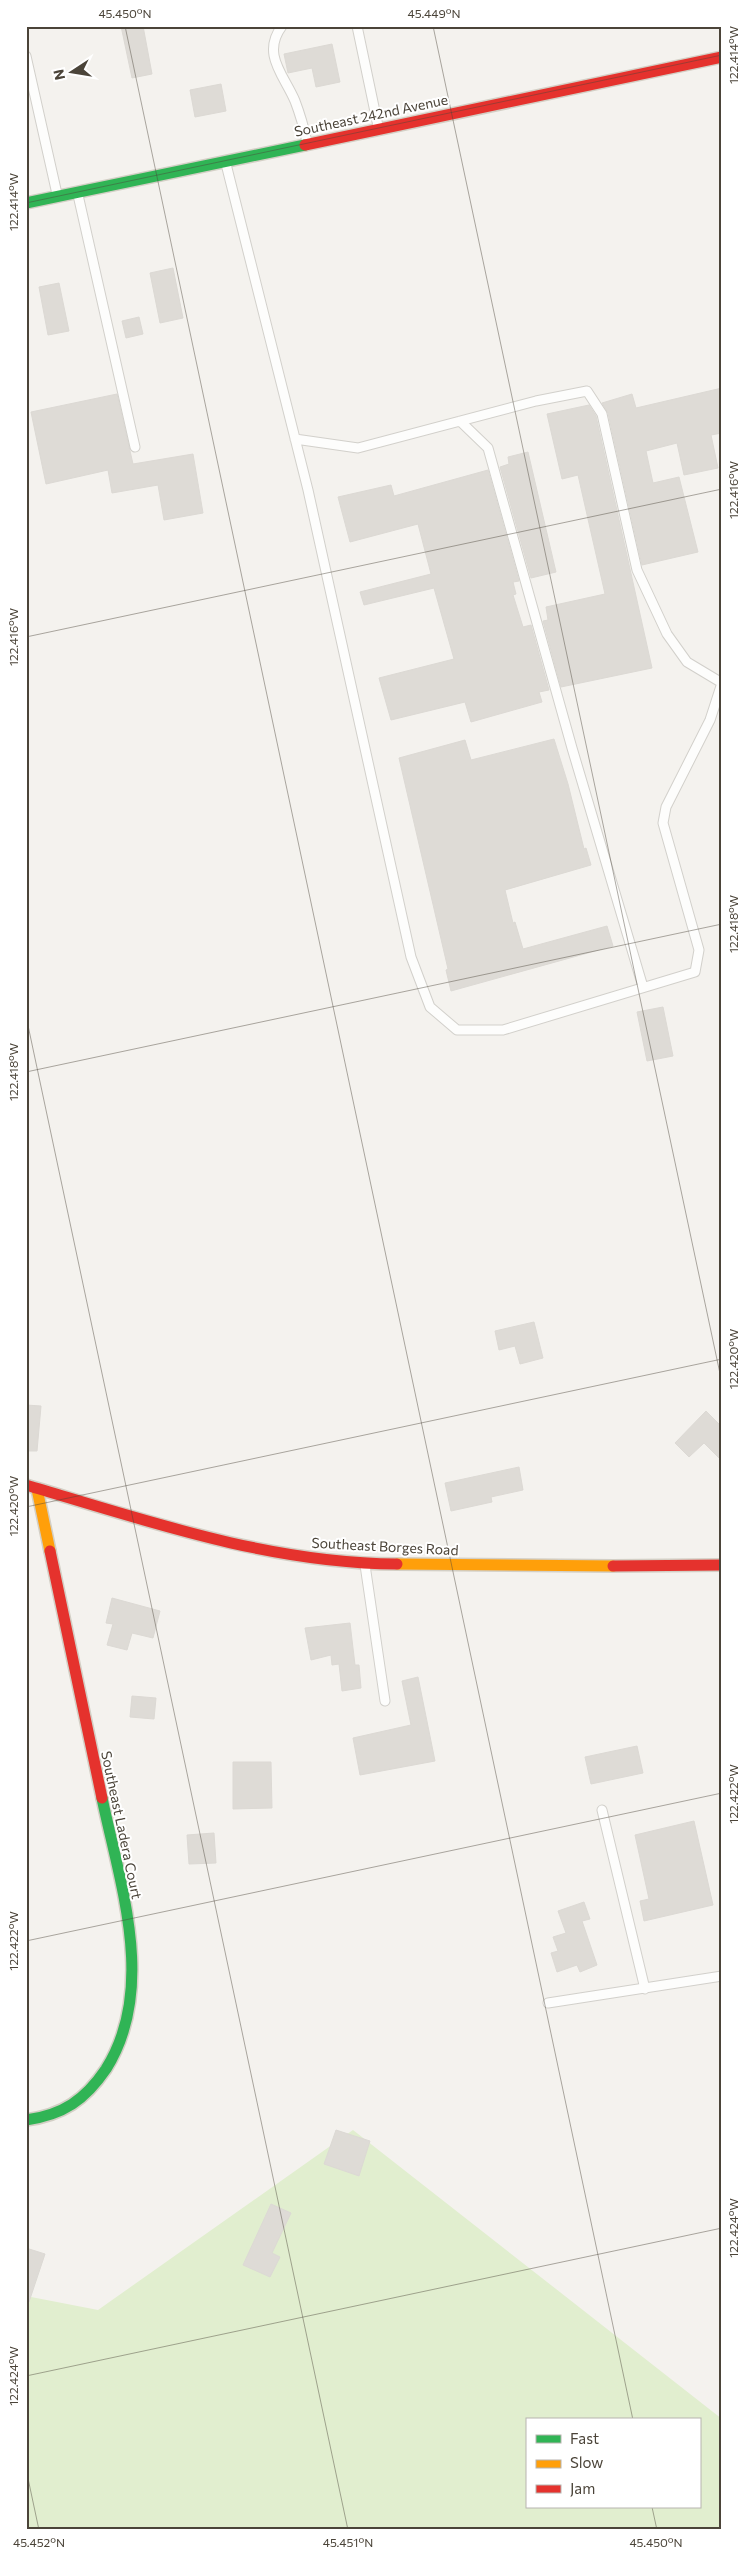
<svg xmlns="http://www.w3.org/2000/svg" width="748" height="2556" viewBox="0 0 748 2556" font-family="Commissioner,sans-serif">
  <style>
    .green { fill: #e1eecf; fill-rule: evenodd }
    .building { fill: #dedbd6; stroke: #dcd9d4 }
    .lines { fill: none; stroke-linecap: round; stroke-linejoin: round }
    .lane-casing { stroke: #d2d0cb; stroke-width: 11 }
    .fast-casing { stroke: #d3cfc5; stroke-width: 14 }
    .slow-casing { stroke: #d3cfc5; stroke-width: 14 }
    .jam-casing { stroke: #d3cfc5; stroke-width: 14 }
    .lane { stroke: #fdfdfc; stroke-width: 9 }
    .fast { stroke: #30b455; stroke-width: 11 }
    .slow { stroke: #ff9f0a; stroke-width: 11 }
    .jam { stroke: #e5322d; stroke-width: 11 }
    .ticks { fill: none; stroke: #4b4439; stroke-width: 1; stroke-opacity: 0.45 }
    .labels { text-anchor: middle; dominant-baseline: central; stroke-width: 4; stroke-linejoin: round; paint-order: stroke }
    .street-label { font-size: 14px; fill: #4b4439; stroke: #fff }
    .neatline { fill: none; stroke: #4b4439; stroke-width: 2 }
    .ticks-label { font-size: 12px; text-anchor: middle; fill: #4b4439 }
  </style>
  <rect width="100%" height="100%" fill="#f4f2ee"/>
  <path class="green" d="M353,2130L722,2419V2530H26V2296L98,2310ZM527,2420H699V2507H527Z"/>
  <path class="building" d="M121,26H143L152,74L132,78Z
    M332,44L340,82L316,87L312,68L288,73L284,54Z
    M221,84L226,111L195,117L190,90Z
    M173,268L183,318L160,323L150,273Z
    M59,283L69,331L48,335L39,287Z
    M139,317L143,334L126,338L122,321Z
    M722,388V433L711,435L718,468L684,475L677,443L646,451L653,483L679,477L698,552L642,565L608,413L602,403L632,394L636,408Z
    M117,394L133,464L193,454L203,513L164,520L158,485L112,493L108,470L46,484L31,412Z
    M589,405L596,416L652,668L561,687L543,621L548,620L546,607L605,594L578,475L562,479L547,414Z
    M528,452L556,572L531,578L500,467L509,464L508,457Z
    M488,470L519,581L513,582L516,594L513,595L523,627L531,625L549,690L539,692L542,702L471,722L465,702L391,720L379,678L454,659L434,588L364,605L360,592L431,574L418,524L350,542L338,497L391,485L394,496Z
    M554,739L568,784L584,849L586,848L591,865L505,890L513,923L515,922L523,949L607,926L613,946L451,991L446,970L448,969L399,758L465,740L471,760Z
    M663,1007L673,1056L647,1061L637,1012Z
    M534,1322L543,1358L520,1364L515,1346L499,1350L495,1331Z
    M26,1405L41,1406L37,1451H26Z
    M706,1411L722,1427V1461L704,1443L689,1457L675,1443Z
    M519,1467L523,1490L491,1497L492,1502L451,1511L445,1483Z
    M112,1598L160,1611L153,1638L132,1633L127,1650L107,1645L113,1624L106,1623Z
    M350,1623L355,1665H359L361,1688L342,1691L339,1664L332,1665L331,1655L311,1660L305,1628Z
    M418,1677L435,1761L360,1775L353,1738L411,1725L402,1681Z
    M132,1696L156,1698L154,1719L130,1717Z
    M637,1746L643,1773L591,1784L585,1757Z
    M233,1762H271L272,1808L233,1809Z
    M694,1821L713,1905L644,1921L640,1901L649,1899L635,1835Z
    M214,1833L216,1863L189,1864L187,1835Z
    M584,1902L590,1919L582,1921L597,1965L580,1972L577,1965L557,1972L551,1953L558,1951L553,1937L566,1933L558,1911Z
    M336,2130L370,2141L359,2176L324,2164Z
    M271,2204L291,2213L272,2253L280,2257L270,2277L243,2265Z
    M26,2248L45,2254L29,2302H26Z"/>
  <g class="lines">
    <defs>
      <path id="lane" d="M282,26C261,54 284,75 295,101C300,114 304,128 307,142
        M357,26L378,126
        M26,56L57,194
        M226,164L308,490L411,957L430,1007L457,1030H503L695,972L699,950L663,823L666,807L710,720L722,683L687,662L667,634L637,570L602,414L587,391L536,401L358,448L295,439
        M78,195L135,447
        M460,421L488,448L572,748L643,987
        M365,1565L385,1701
        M602,1810L645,1989
        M548,2003L722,1976"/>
      <path id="fast" d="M26,203L305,145
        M26,2120C63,2115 85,2100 106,2069C157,1988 120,1884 102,1798"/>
      <path id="slow" d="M37,1489L50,1551
        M397,1564L613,1566"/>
      <path id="jam" d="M305,145L722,57
        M26,1485C147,1521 269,1563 397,1564
        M50,1551L102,1798
        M613,1566L722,1565"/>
    </defs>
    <use href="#lane" class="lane-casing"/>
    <use href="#fast" class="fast-casing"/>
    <use href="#slow" class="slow-casing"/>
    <use href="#jam" class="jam-casing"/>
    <use href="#lane" class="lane"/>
    <use href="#fast" class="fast"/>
    <use href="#slow" class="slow"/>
    <use href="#jam" class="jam"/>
  </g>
  <path class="ticks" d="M125,26L633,2420M433,26L722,1383M26,203L722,55M26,637L722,489M26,1016L348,2530M26,1072L722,924M26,1507L722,1359M26,1941L722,1793M26,2376L722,2228M26,2469L39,2530M652,2507L657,2530"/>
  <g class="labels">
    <g class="street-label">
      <text transform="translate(371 115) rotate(-12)">Southeast 242nd Avenue</text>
      <text transform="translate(385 1546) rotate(3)">Southeast Borges Road</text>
      <text transform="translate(122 1825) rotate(78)">Southeast Ladera Court</text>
    </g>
  </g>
  <rect width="748" height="2556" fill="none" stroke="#ffffff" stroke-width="55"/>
  <rect x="526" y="2418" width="175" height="90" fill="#ffffff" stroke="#b7b4b0"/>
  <rect x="536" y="2435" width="25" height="8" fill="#30b455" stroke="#b7b4b0"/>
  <text x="570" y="2444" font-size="15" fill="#4b4439">Fast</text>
  <rect x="536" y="2460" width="25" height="8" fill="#ff9f0a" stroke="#b7b4b0"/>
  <text x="570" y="2468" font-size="15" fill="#4b4439">Slow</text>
  <rect x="536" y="2485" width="25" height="8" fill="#e5322d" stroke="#b7b4b0"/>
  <text x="570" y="2494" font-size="15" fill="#4b4439">Jam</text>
  <g transform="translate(72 72) rotate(258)" stroke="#ffffff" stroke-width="4" paint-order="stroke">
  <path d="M0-4L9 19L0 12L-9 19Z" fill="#4b4439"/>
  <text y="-8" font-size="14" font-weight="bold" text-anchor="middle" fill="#4b4439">N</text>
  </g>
  <rect x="28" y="28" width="692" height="2500" class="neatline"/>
  <g class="ticks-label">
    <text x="125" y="18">45.450°N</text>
    <text x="434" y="18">45.449°N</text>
    <text transform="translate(734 55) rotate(-90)" y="4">122.414°W</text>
    <text transform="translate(14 202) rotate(-90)" y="4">122.414°W</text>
    <text transform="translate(734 490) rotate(-90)" y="4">122.416°W</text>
    <text transform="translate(14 637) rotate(-90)" y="4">122.416°W</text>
    <text transform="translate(734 924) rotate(-90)" y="4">122.418°W</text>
    <text transform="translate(14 1072) rotate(-90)" y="4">122.418°W</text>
    <text transform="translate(734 1359) rotate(-90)" y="4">122.420°W</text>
    <text transform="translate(14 1506) rotate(-90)" y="4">122.420°W</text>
    <text transform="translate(734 1794) rotate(-90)" y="4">122.422°W</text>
    <text transform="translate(14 1941) rotate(-90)" y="4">122.422°W</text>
    <text transform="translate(734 2228) rotate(-90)" y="4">122.424°W</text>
    <text transform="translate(14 2376) rotate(-90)" y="4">122.424°W</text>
    <text x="39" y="2547">45.452°N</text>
    <text x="348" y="2547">45.451°N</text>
    <text x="656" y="2547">45.450°N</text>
  </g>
</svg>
